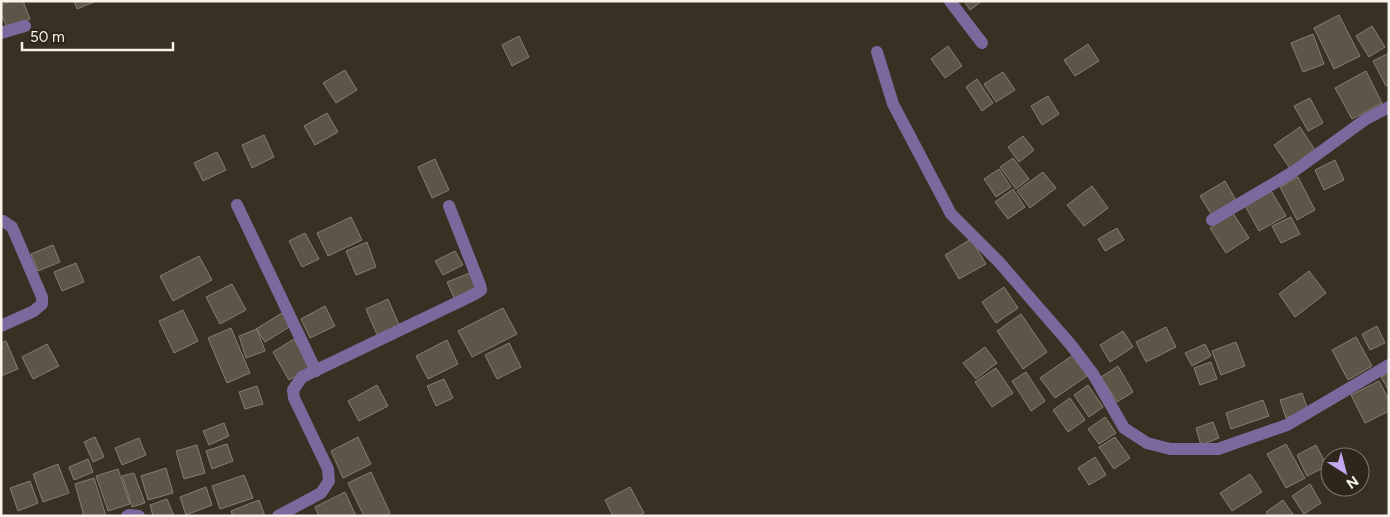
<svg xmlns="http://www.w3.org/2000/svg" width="1390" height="517" viewBox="0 0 1390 517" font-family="Figtree,sans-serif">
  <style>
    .building { fill: #5d5548; stroke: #867e70 }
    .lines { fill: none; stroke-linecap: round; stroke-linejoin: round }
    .minor { stroke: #7d689d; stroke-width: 12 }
  </style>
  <rect width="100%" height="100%" fill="#373023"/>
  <path class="building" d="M10,1H23L30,19L7,28L1,13V5Z
    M74,1H94V2L77,9Z
    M964,1H982L970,10Z
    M1339,15L1360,56L1334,69L1314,28Z
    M1372,26L1385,47L1369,57L1356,36Z
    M1313,34L1324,64L1303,72L1291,43Z
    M519,36L529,57L512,66L502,45Z
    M1088,44L1099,61L1075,76L1064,60Z
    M948,46L962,66L945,78L931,59Z
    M1389,53V85L1386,86L1373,61Z
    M345,70L357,90L336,103L323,83Z
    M1366,71L1382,103L1352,119L1335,88Z
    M1003,72L1015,90L996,102L984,84Z
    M977,79L993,103L982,111L966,87Z
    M1048,96L1059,114L1042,125L1031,106Z
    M1310,98L1323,123L1308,131L1294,106Z
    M327,113L338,132L315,145L304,126Z
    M1300,127L1317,153L1291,170L1274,145Z
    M264,135L274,157L252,168L242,145Z
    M1023,136L1034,150L1019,162L1008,147Z
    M217,152L226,170L203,181L194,163Z
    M1013,158L1029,179L1016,189L1000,167Z
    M435,159L449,190L432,198L418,167Z
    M1335,160L1344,180L1324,190L1315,170Z
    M999,169L1011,187L996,197L984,179Z
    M1043,172L1056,188L1030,208L1017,191Z
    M1298,177L1315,210L1297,220L1280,187Z
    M1225,181L1237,202L1213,217L1200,196Z
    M1092,186L1108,208L1084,226L1067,205Z
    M1013,189L1025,207L1008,219L995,202Z
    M1270,189L1286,216L1259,231L1244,204Z
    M1233,213L1249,238L1226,253L1210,228Z
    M351,217L362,240L328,256L317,233Z
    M1291,217L1300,234L1281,243L1272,226Z
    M1117,228L1124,240L1105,251L1098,239Z
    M305,233L319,259L302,267L289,241Z
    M971,239L986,264L959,279L945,255Z
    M367,242L376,267L356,275L346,251Z
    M53,245L60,262L38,271L31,254Z
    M455,251L463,265L443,275L435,261Z
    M199,256L212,280L173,301L160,276Z
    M76,263L84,282L62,291L54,272Z
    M1309,271L1326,293L1295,317L1279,294Z
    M470,273L477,289L454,298L447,282Z
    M232,284L246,310L220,324L206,297Z
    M1004,287L1018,308L996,323L982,302Z
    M388,299L400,327L378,337L366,309Z
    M325,306L335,326L310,338L301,319Z
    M503,308L517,334L472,357L458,331Z
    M183,310L198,341L174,353L159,321Z
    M282,313L291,326L265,342L256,329Z
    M1021,314L1047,352L1023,369L997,331Z
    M1377,326L1385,343L1370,350L1362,334Z
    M1166,327L1176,347L1146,362L1136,342Z
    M231,328L250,373L227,383L208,338Z
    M257,329L265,351L246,358L239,336Z
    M1123,331L1133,347L1110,362L1100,345Z
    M1356,337L1372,366L1348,380L1332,350Z
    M294,339L310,368L289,380L273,352Z
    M447,340L458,364L428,379L416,356Z
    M6,341L18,369L1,376V343Z
    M1236,342L1245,366L1221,375L1212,351Z
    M509,343L521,367L497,379L485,355Z
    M47,344L59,366L33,379L22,357Z
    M1205,344L1211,356L1192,366L1185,353Z
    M985,347L997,363L976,379L963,363Z
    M1073,355L1087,376L1055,398L1040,378Z
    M1211,362L1217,379L1200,385L1194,368Z
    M1118,366L1133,392L1117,402L1101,377Z
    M996,368L1013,393L992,407L975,382Z
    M1026,372L1045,401L1031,411L1012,381Z
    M1389,373V391L1381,377Z
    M444,379L453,398L436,406L427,386Z
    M1379,381L1389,400V411L1365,423L1351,395Z
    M377,385L388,406L359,421L348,401Z
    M1088,385L1103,407L1089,417L1074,395Z
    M257,386L263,404L245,409L239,392Z
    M1302,393L1308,410L1286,418L1280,400Z
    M1070,398L1085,420L1068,432L1053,410Z
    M1263,400L1269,416L1231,429L1226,413Z
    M1105,417L1116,433L1099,444L1088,429Z
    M1213,422L1219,438L1201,445L1196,428Z
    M224,423L229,436L209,445L203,431Z
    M95,437L104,457L93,462L84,442Z
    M358,437L371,464L343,478L331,451Z
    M1115,437L1130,458L1114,469L1099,447Z
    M139,438L146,455L122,465L115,448Z
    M227,444L233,461L212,469L206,451Z
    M1286,444L1305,478L1286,488L1267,454Z
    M197,445L205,473L184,479L176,451Z
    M1316,445L1327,466L1307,476L1297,455Z
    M1095,457L1106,475L1089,485L1078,468Z
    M88,459L93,472L74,480L69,467Z
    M58,464L69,493L43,502L33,474Z
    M166,468L173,493L148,500L141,476Z
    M118,469L130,504L108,511L96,476Z
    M371,472L390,513L385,516H364L348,483Z
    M134,473L145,503L132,507L122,476Z
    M1250,474L1262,492L1232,511L1220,493Z
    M244,475L253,498L220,509L212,486Z
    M94,478L106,516H84L75,484Z
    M30,481L38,503L18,511L10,488Z
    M1310,484L1321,503L1304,514L1292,496Z
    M206,487L212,505L186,515L180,497Z
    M630,487L644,513L639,516H613L605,500Z
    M345,492L356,516H319L315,507Z
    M167,499L174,516H153L150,505Z
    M259,500L265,516H233L231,511Z
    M1283,500L1294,516H1269L1266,512Z"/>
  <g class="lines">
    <path class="minor" d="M950,1L982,43
      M1,33L25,26
      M877,52L893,104L951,214L999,262L1071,345L1093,374L1124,428L1147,443L1170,449H1218L1287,425L1389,365
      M237,205L316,371
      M1212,220L1293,172L1366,119L1389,107
      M1,221H3L12,227L42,297V304L34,311L1,326
      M127,516L129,515L139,516
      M278,516L321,493L329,481L328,469L294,398L293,390L302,377L475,294L481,290L480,285L449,206"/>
  </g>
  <rect width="1390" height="517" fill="none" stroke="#f8f4ec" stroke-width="5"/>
  <g transform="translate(1345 472) rotate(144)"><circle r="24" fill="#2d261a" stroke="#7e786e"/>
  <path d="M0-4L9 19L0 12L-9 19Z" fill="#c4a7f1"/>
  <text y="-8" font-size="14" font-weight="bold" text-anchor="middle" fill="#f8f4ec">N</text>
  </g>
  <path d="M22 42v8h151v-8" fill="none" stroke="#f8f4ec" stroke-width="2.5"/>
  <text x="30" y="42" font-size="15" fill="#f8f4ec" stroke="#2d261a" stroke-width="4" paint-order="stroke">50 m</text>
</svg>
